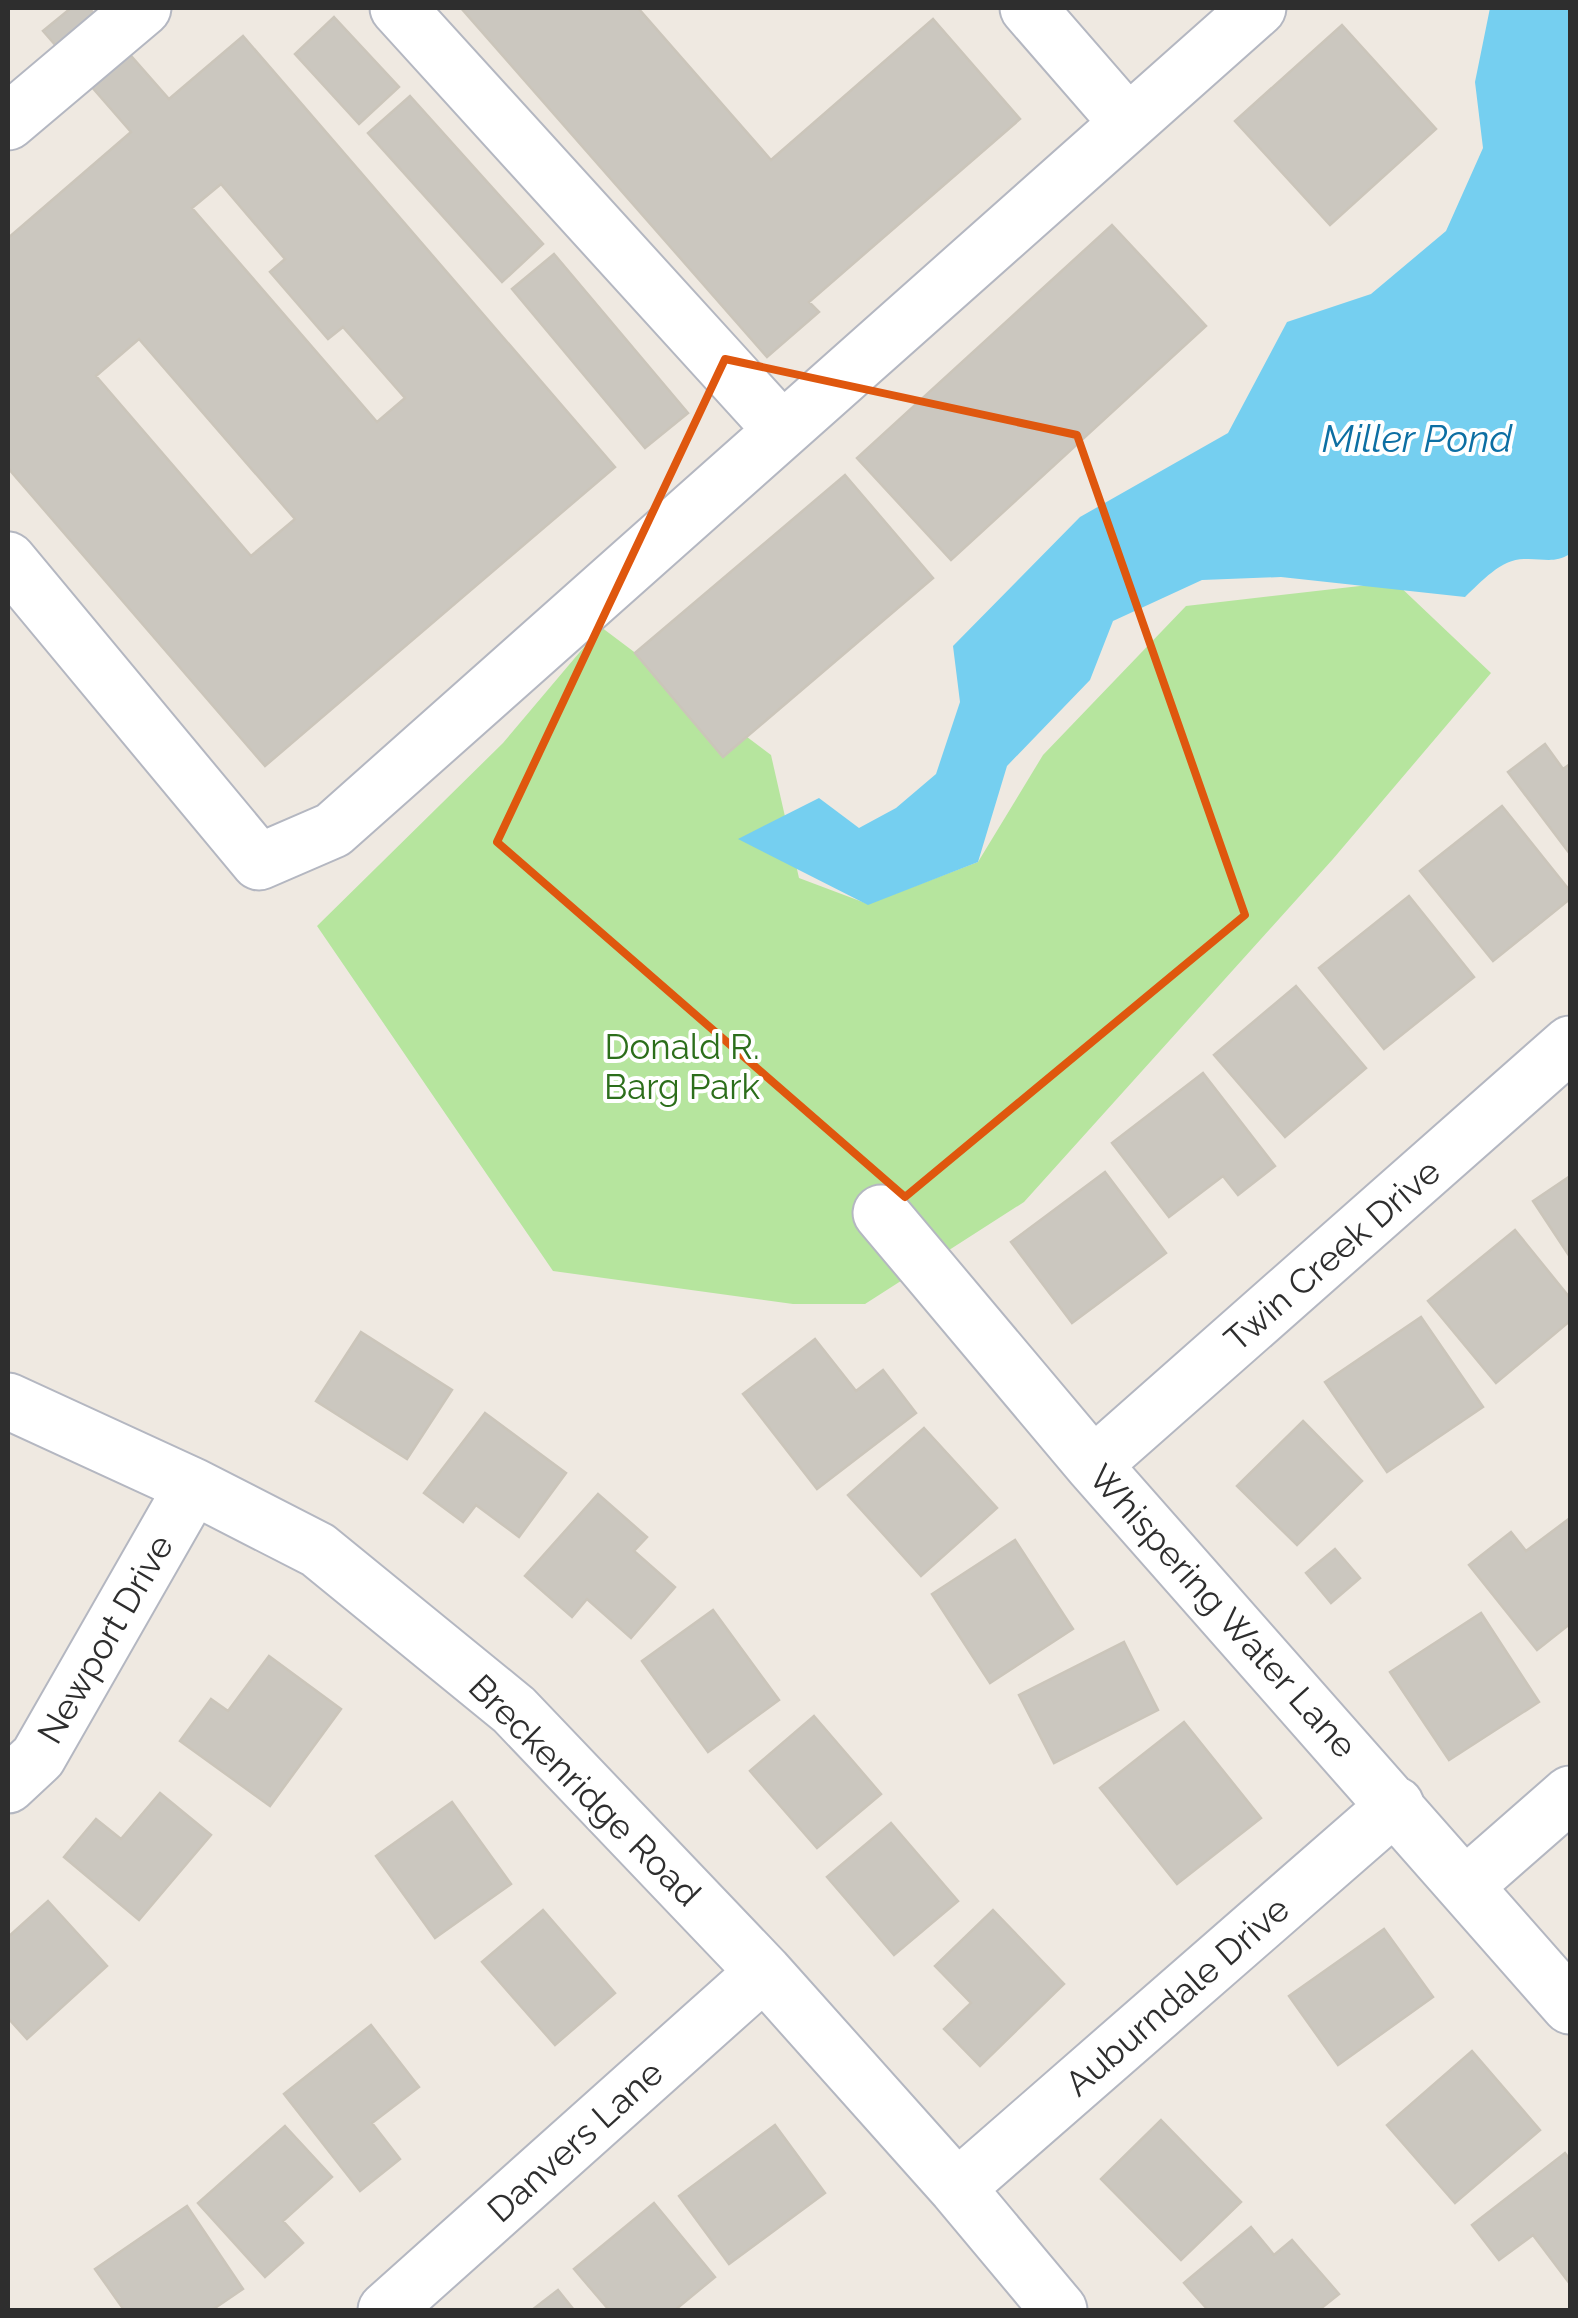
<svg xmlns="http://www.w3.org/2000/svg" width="1578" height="2318" viewBox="0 0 1578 2318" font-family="Raleway,sans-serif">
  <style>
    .green { fill: #b6e59e }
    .water { fill: #75cff0 }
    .building { fill: #cbc7bf; stroke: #cbc5ba; stroke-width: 2.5; fill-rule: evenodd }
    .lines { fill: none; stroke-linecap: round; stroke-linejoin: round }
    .minor-casing { stroke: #b4b7c1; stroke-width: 59 }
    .minor { stroke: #fff; stroke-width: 55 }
    .marked { fill: none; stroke: #df570e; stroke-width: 8; stroke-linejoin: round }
    .labels { text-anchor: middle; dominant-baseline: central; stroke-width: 8; stroke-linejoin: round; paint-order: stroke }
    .park-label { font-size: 35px; fill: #2c6e1b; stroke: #fff }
    .street-label { font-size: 35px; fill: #2e2e2e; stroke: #fff }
    .water-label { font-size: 38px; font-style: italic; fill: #0d6fa3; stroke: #fff }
  </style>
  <rect width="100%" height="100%" fill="#efe9e1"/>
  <path class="green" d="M1395,582L1491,673L1333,859L1024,1202L865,1304H793L553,1271L317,926L503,743L601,627L771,755L799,878L868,904L978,862L1043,755L1186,606Z"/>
  <path class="water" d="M1490,8H1570V554C1553,564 1543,558 1524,559C1501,559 1481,582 1465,597L1281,577L1202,580L1113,621L1090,680L1007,766L978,862L868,905L738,839L819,798L859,828L896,808L936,774L960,702L953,646L1080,517L1228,433L1287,322L1371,294L1446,231L1483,148L1475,82Z"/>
  <path class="building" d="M71,8H89L169,99L243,36L615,467L265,766L8,468V238L131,132L43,31ZM221,184L285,259L270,272L328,339L343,327L405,398L377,422L192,208ZM139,339L295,519L251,556L96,376Z
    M461,8H638L771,160L933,19L1020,119L809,302L819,312L767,357Z
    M334,17L399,87L359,124L295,54Z
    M1342,25L1436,129L1330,225L1235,121Z
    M410,96L543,244L502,282L368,133Z
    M1112,225L1206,326L951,560L857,458Z
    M554,254L688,413L645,448L512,289Z
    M845,475L933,578L723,757L635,653Z
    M1545,744L1563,769L1570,764V854L1508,772Z
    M1502,806L1570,891V899L1493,961L1420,871Z
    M1409,896L1474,977L1384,1049L1319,968Z
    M1296,986L1366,1068L1285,1137L1214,1055Z
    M1203,1073L1275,1166L1238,1195L1223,1176L1169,1217L1112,1143Z
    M1105,1172L1166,1253L1072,1323L1011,1242Z
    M1570,1176V1257L1533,1201Z
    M1515,1230L1570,1298V1321L1496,1383L1428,1301Z
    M1421,1317L1483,1407L1387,1472L1325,1382Z
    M361,1332L452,1390L407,1459L316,1401Z
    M815,1339L856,1391L883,1370L916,1413L817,1489L743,1394Z
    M485,1413L566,1473L519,1537L476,1505L463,1522L424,1493Z
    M1303,1421L1362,1481L1297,1545L1237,1486Z
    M924,1428L997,1508L921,1576L848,1495Z
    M598,1494L647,1537L634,1551L675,1587L631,1638L587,1599L572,1617L525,1576Z
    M1570,1518V1624L1537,1650L1469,1565L1511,1532L1526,1551Z
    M1015,1540L1073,1629L990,1683L932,1594Z
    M1335,1549L1360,1578L1331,1603L1306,1573Z
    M713,1610L779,1700L708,1752L642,1661Z
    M1481,1613L1539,1702L1449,1760L1390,1672Z
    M1124,1642L1158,1710L1054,1763L1019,1695Z
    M269,1656L341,1709L270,1806L180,1741L211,1699L228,1711Z
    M814,1716L881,1794L817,1848L750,1771Z
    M1184,1722L1261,1818L1177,1884L1100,1788Z
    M160,1793L211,1835L139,1920L64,1857L96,1819L121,1839Z
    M452,1802L511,1884L435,1938L376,1856Z
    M891,1823L958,1901L894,1955L827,1877Z
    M48,1901L107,1966L27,2039L8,2018V1937Z
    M543,1910L615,1993L555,2045L482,1962Z
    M993,1910L1064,1984L980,2066L944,2029L971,2003L935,1966Z
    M1384,1929L1433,1997L1338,2065L1289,1996Z
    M371,2025L419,2087L372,2123L400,2159L360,2191L284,2094Z
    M1472,2051L1540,2130L1455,2203L1387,2125Z
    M1161,2120L1241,2202L1181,2260L1101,2179Z
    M775,2125L825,2193L729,2264L679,2196Z
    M285,2126L332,2177L283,2221L303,2243L265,2277L198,2203Z
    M1565,2153L1570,2160V2284L1533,2235L1499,2260L1472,2225Z
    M654,2203L715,2277L675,2310H609L574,2269Z
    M187,2206L243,2289L212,2310H124L95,2269Z
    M1251,2227L1274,2255L1292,2240L1339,2294L1319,2310H1208L1184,2283Z
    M558,2290L574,2310H532Z"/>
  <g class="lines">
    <defs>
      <path id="minor" d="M398,8L782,430
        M1028,8L1128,123
        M8,122L143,8
        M8,560L259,862L333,830L1258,8
        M881,1213L1093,1465L1570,2006
        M8,1401L193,1486L318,1550L514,1710L764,1972L957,2188L1059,2310
        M1093,1465L1570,1044
        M8,1785L38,1757L193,1486
        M1465,1886L1570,1794
        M957,2188L1396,1805
        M386,2310L764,1972"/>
    </defs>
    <use href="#minor" class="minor-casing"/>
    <use href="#minor" class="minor"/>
  </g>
  <path class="marked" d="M725,359L1077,435L1245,915L905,1197L497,842Z"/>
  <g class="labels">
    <g class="park-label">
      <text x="682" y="1046">Donald R.<tspan x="682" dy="40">Barg Park</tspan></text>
    </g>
    <g class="street-label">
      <text transform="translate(1332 1255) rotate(-41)">Twin Creek Drive</text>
      <text transform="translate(1223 1611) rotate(48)">Whispering Water Lane</text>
      <text transform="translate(105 1639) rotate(-60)">Newport Drive</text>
      <text transform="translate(585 1790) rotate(45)">Breckenridge Road</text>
      <text transform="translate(1177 1996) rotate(-41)">Auburndale Drive</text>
      <text transform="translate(575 2141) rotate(-42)">Danvers Lane</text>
    </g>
    <g class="water-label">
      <text x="1417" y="438">Miller Pond</text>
    </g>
  </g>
  <rect width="1578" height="2318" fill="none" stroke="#2e2e2e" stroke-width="20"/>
</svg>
